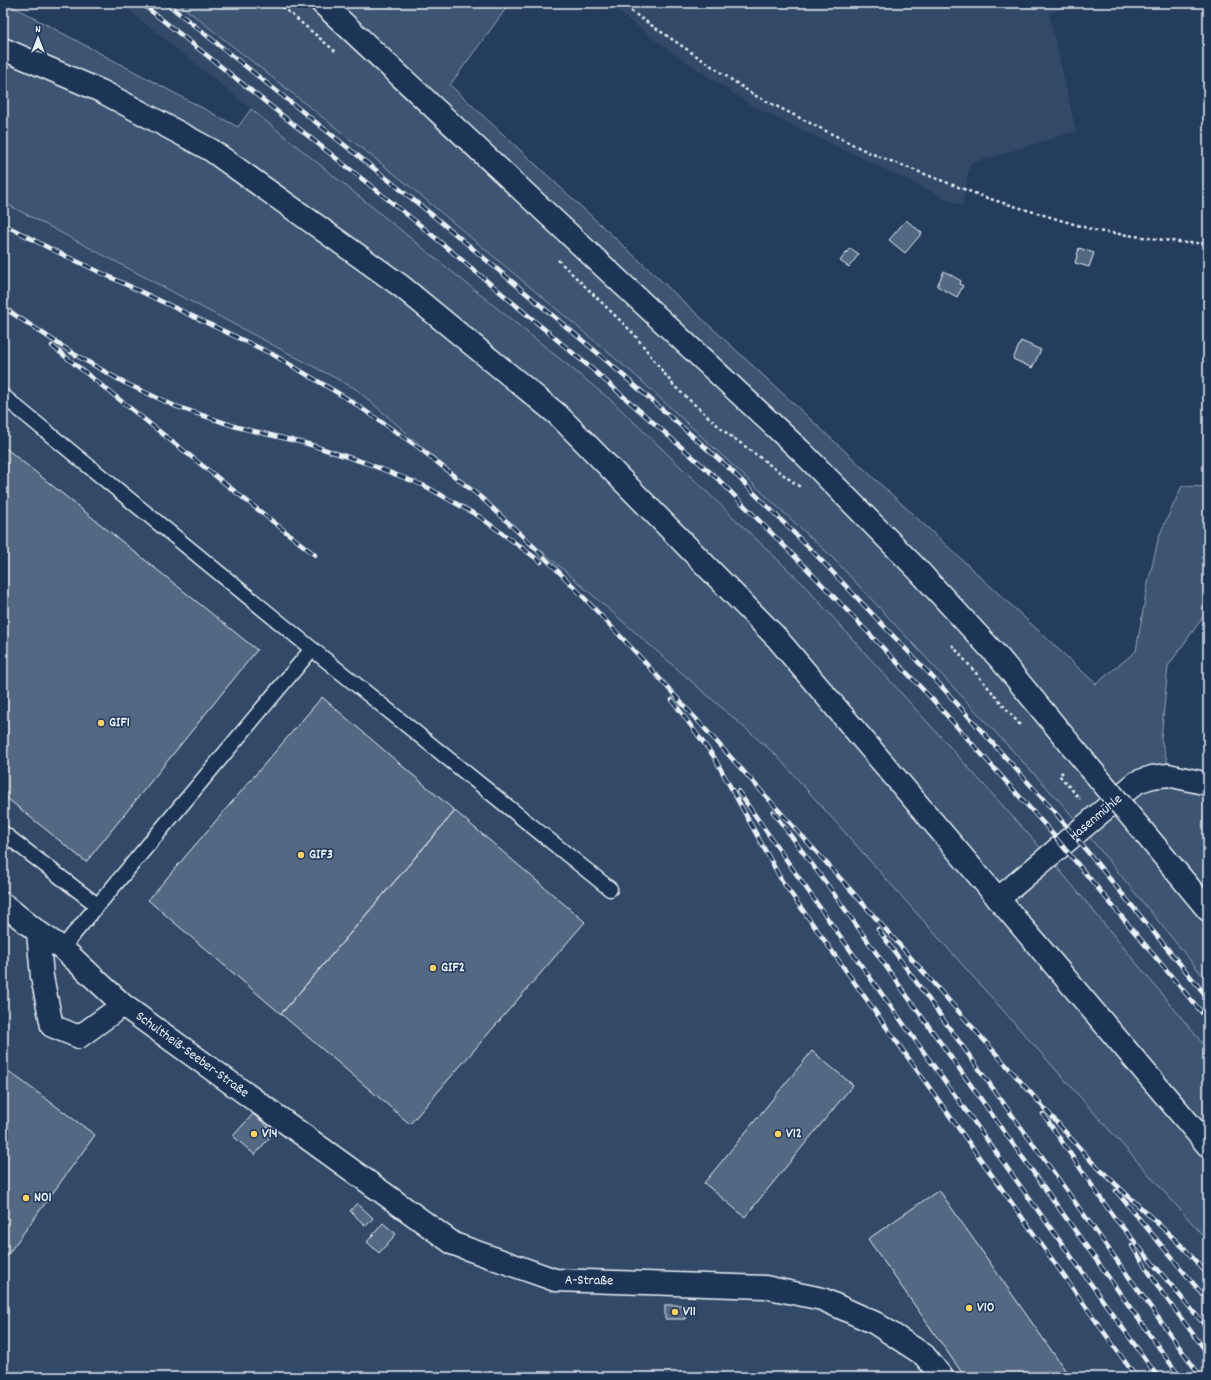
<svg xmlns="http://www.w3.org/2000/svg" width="1211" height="1380" viewBox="0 0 1211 1380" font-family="Dekko,sans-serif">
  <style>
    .built { fill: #334a68 }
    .green { fill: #3e5472; stroke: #93a2b5 }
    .building { fill: #536782; stroke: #e8f1f8 }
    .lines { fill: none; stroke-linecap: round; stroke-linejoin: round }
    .service-casing { stroke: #e8f1f8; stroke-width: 17 }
    .minor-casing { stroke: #e8f1f8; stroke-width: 25 }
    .secondary-casing { stroke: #e8f1f8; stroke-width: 25 }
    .trunk-casing { stroke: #e8f1f8; stroke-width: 25 }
    .path { stroke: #e8f1f8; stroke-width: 2.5; stroke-dasharray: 3 3; stroke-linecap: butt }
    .service { stroke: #1d3557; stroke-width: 14 }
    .minor { stroke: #1d3557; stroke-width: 22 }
    .secondary { stroke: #1d3557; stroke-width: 22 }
    .trunk { stroke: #1d3557; stroke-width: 22 }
    .rail-casing { stroke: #e8f1f8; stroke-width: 4.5 }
    .rail { stroke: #1d3557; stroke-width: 3; stroke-dasharray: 9; stroke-linecap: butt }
    .trunk-bridge-casing { stroke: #e8f1f8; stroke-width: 25; stroke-linecap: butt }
    .trunk-bridge { stroke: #1d3557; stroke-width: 22 }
    .poi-dot { fill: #ffd166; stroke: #1d3557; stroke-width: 1.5 }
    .labels { text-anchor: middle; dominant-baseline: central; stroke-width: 3; stroke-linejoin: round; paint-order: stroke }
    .poi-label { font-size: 14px; font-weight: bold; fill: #e8f1f8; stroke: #1d3557; text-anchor: start }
    .street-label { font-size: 14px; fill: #e8f1f8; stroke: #1d3557 }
  </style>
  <rect width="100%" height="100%" fill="#253d5d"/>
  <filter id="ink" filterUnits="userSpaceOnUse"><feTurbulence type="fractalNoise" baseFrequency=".025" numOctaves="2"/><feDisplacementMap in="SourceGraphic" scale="8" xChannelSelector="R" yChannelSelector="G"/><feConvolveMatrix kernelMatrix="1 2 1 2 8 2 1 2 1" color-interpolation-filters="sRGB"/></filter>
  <g filter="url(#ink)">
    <path class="built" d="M120,3H178L407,184L635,375L833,558L1064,806L1208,982V1050L1031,837L802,583L612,401Z
      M607,3H1077L1049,13L1076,131L970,164L962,206L752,106L658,42Z
      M3,202L356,389L776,755L1208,1241V1377H3Z"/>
    <path class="green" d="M3,3H6L238,127L251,109L612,401L802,583L1031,837L1068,880L1208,1050V1241L776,755L356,389L3,202Z
      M178,3H510L450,85L1096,684L1136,651L1147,588L1159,536L1182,486L1208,487V610L1168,666L1161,739L1169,767L1208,790V982L1064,806L833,558L635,375L407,184Z"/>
    <path class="building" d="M906,220L922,233L905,253L889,240Z
      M850,248L859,254L849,267L840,261Z
      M1079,248L1094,253L1089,267L1075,263Z
      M944,271L961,281L960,284L963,286L957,297L937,286Z
      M1021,341L1041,350L1032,368L1013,359Z
      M3,446L257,650L86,862L3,795Z
      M322,697L455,811L281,1014L148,900Z
      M455,811L585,922L410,1124L281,1014Z
      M812,1051L853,1085L745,1217L704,1183Z
      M3,1067L95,1135L3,1261Z
      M253,1114L274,1132L255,1155L233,1136Z
      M939,1190L1070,1377H965L868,1239Z
      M357,1203L373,1218L366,1226L350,1211Z
      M383,1223L396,1234L379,1253L367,1242Z
      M665,1305H685V1319H665Z
      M500,1371L507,1377H495Z"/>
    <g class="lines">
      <defs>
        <path id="service" d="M3,396L312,649L610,889
          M3,833L97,905
          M62,948L312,649"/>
        <path id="minor" d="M998,899L1137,782L1152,777L1168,775L1208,784
          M3,904L38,932L62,948L123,1005L79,1037L52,1026L42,977L38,932
          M123,1005L454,1244L555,1280L765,1287L822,1299L875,1323L924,1355L942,1377"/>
        <path id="secondary" d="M3,49L101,91L211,150L401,286L558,415L776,637L1208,1146"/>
        <path id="trunk" d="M322,3L803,453L917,569L1000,659L1090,768
          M1142,830L1208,910"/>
      </defs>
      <use href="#service" class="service-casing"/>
      <use href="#minor" class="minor-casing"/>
      <use href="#secondary" class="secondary-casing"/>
      <use href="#trunk" class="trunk-casing"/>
      <path class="path" d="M278,3L336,52
        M622,3L635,14L754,95L870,153L987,198L1097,231L1187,243H1208
        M558,260L634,334L674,386L724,431L800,487
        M952,645L1021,726
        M1063,772L1059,775L1080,799"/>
      <use href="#service" class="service"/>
      <use href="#minor" class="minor"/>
      <use href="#secondary" class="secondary"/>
      <use href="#trunk" class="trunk"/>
      <defs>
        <path id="rail" d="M141,3L420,225L592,369L719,480L813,575L932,699L1045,825L1208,1020
          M166,3L430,213L600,355L730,469L822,561L941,686L1053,810L1208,998
          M3,224L49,248L272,354L348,399L418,447L484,500L531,544L573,586L641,658L849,888L1092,1162L1185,1249L1208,1275
          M3,307L74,354L125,383L175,406L237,427L308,444L366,463L425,486L480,517L541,562
          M52,346L315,555
          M672,700L714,757L782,881L1136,1377
          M738,791L830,922L1158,1377
          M773,812L829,887L1180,1377
          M878,929L1201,1377
          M1043,1114L1113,1216L1208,1329
          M1116,1191L1208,1301
          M1132,1246L1163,1294L1208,1354"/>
      </defs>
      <use href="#rail" class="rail-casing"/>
      <use href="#rail" class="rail"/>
      <defs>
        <path id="trunk-bridge" d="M1090,768L1142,830"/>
      </defs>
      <use href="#trunk-bridge" class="trunk-bridge-casing"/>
      <use href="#trunk-bridge" class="trunk-bridge"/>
    </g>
  </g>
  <g class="poi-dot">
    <circle cx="101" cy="723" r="4"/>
    <circle cx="301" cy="855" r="4"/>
    <circle cx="433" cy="968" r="4"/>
    <circle cx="254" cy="1134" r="4"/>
    <circle cx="778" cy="1134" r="4"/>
    <circle cx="26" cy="1198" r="4"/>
    <circle cx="969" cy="1308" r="4"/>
    <circle cx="675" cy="1312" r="4"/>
  </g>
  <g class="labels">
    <g class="poi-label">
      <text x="109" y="723">GIF1</text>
      <text x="309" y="855">GIF3</text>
      <text x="441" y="968">GIF2</text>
      <text x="262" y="1134">V14</text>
      <text x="786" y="1134">V12</text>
      <text x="34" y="1198">N01</text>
      <text x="977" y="1308">V10</text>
      <text x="683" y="1312">V11</text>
    </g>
    <g class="street-label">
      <text transform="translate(1096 818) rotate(-40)">Hasenmühle</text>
      <text transform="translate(192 1055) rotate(36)">Schultheiß-Seeber-Straße</text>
      <text transform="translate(589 1281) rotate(1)">A-Straße</text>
    </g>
  </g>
  <rect width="1211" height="1380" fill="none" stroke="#1d3557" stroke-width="16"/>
  <rect x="8" y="8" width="1195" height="1364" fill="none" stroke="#e8f1f8" stroke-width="1.5" filter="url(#ink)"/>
  <g transform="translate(38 38)" stroke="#1d3557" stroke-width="3" paint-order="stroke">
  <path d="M0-3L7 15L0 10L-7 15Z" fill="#e8f1f8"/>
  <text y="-6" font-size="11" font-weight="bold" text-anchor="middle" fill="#e8f1f8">N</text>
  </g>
</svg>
